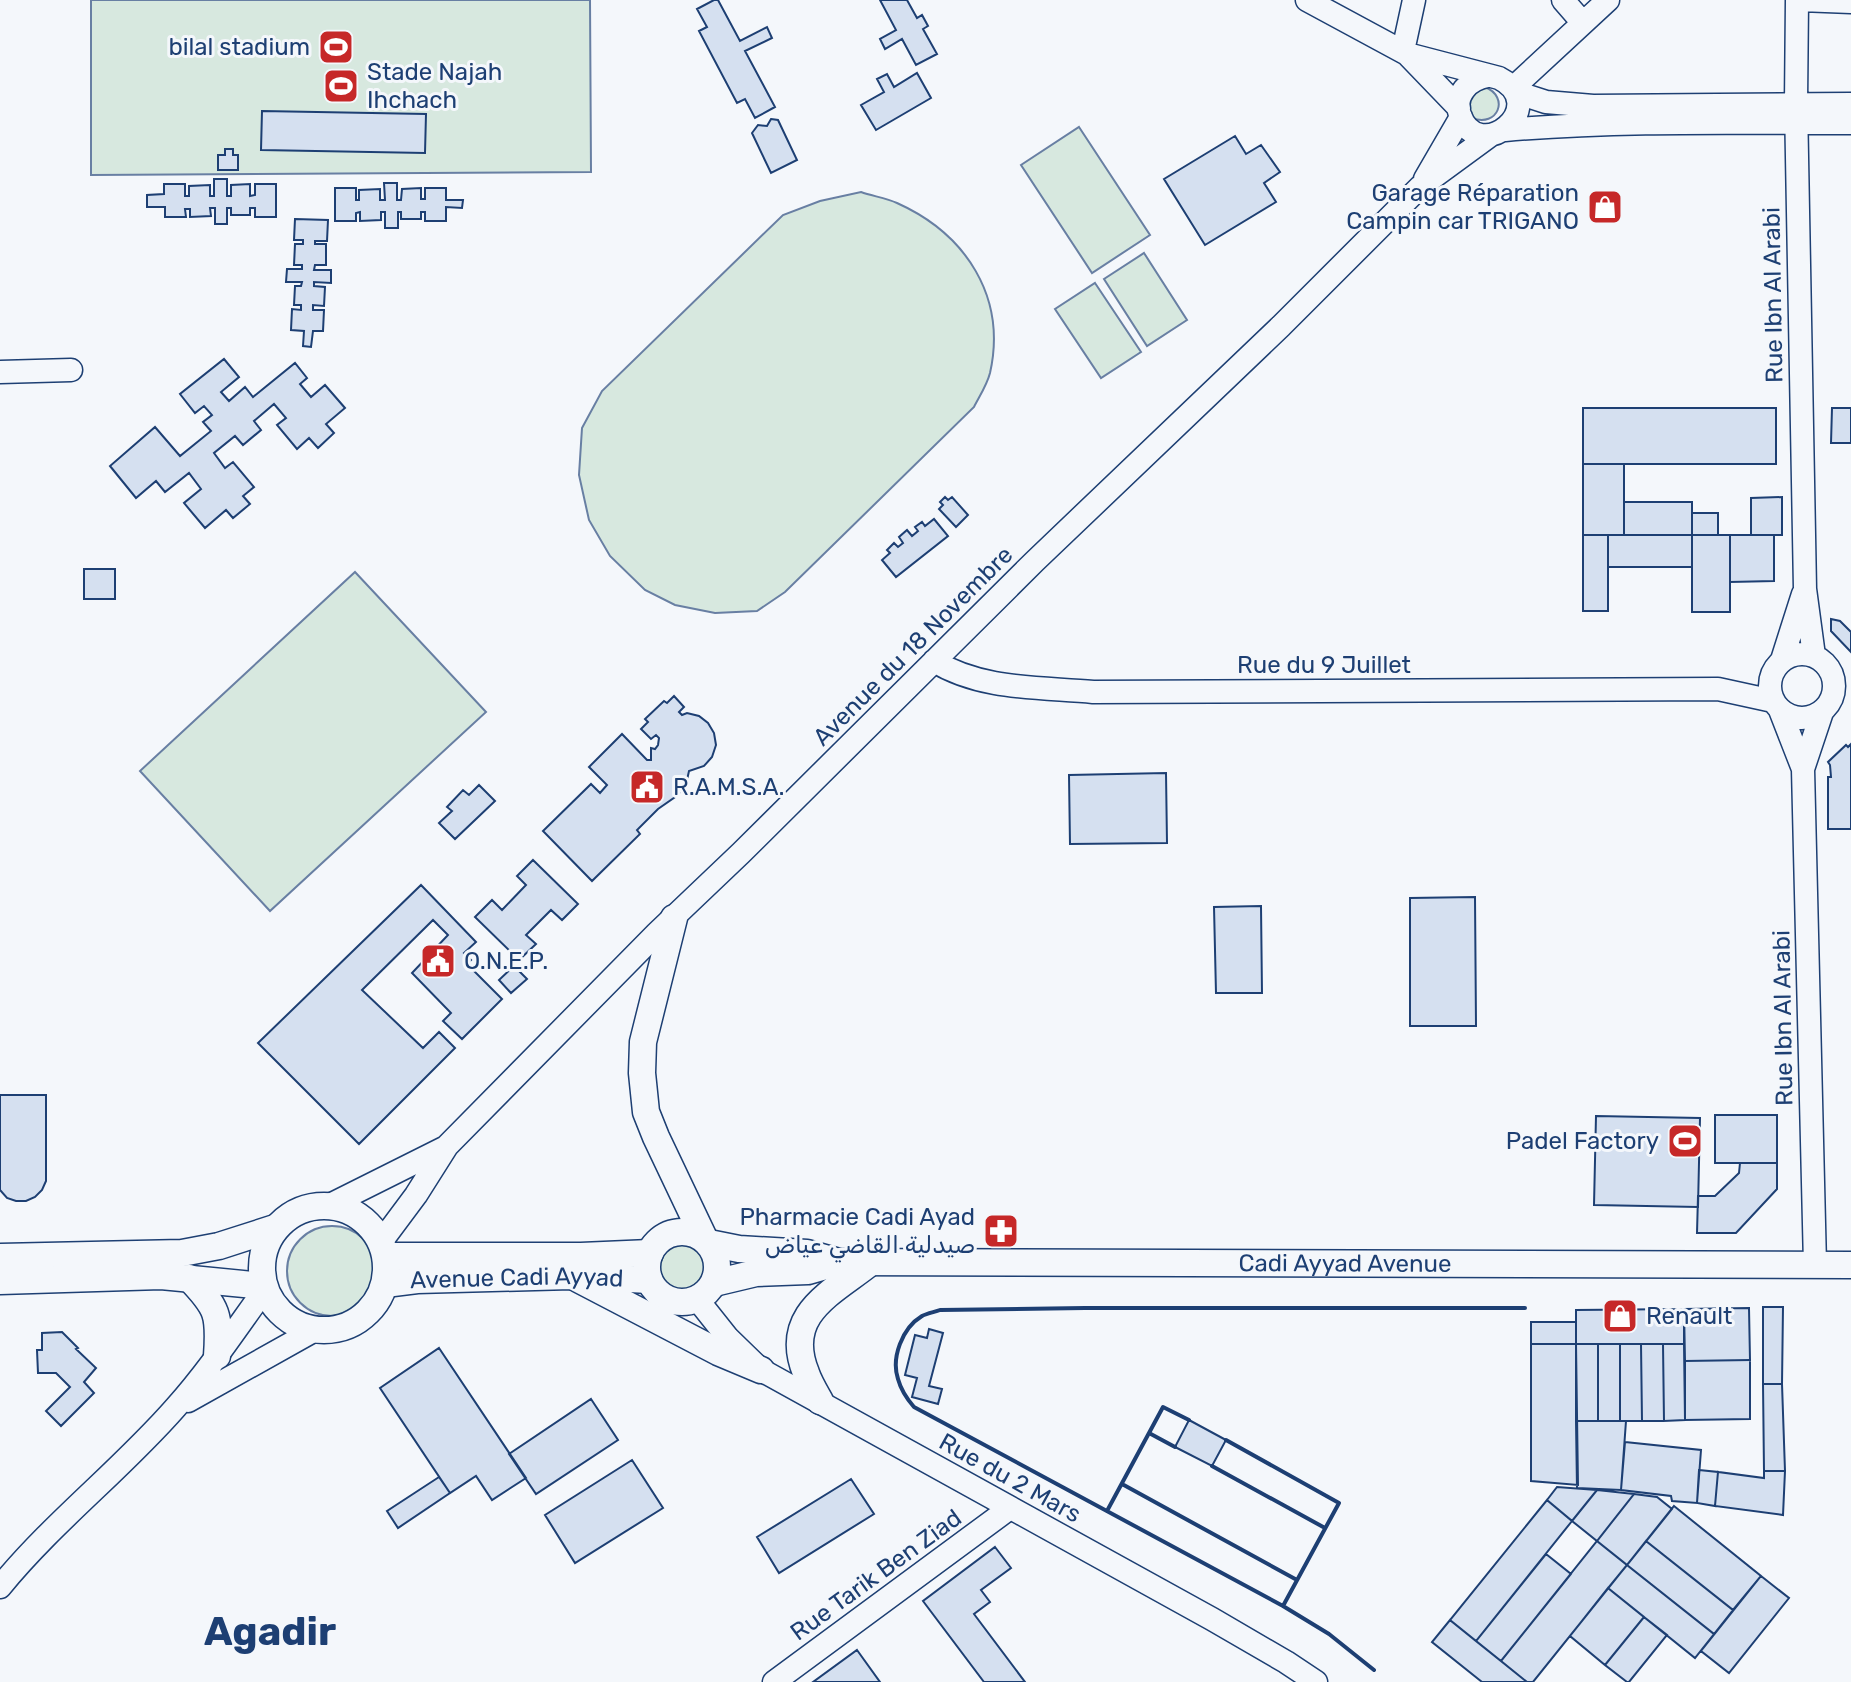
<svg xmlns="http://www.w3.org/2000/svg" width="1851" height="1682" viewBox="0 0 1851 1682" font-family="Rubik,'Noto Sans Arabic',sans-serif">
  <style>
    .green { fill: #d7e8df; stroke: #687fa3; stroke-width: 2 }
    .building { fill: #d5e0f0; stroke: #1d3f73; stroke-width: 2 }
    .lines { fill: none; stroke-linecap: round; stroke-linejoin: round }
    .minor-casing { stroke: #1d3f73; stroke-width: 25 }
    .major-casing { stroke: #1d3f73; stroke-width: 29 }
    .minor { stroke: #f4f7fb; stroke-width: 22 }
    .major { stroke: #f4f7fb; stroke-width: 26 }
    .wall { stroke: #1d3f73; stroke-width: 4 }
    .labels { text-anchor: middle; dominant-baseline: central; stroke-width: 6; stroke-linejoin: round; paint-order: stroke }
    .poi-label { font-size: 24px; fill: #1d3f73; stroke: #f4f7fb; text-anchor: end }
    .street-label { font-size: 24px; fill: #1d3f73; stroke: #f4f7fb }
    .town-label { font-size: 40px; font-weight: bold; fill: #1d3f73; stroke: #f4f7fb }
  </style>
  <rect width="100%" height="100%" fill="#f4f7fb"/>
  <path class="green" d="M91,0H590L591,172L91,175Z
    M1485,87C1510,97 1498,128 1472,118L1466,100L1467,95Z
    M1079,127L1150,235L1092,273L1021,165Z
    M861,192C872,196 886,198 897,203C966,234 1007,297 990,373C987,385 979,397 974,407L785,592L757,611L715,613L675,605L645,590L610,556L589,520L579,475L582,428L602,391L783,215L820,201Z
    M1144,253L1187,320L1147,346L1104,279Z
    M1095,283L1141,352L1101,378L1055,309Z
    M355,572L486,712L270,911L140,771Z
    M287 1271a45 45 0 1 1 90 0a45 45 0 1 1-90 0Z
    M653 1266a30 30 0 1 1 60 0a30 30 0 1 1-60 0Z"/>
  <path class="building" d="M714,0H718L740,41L767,27L772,38L745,51L775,107L755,118L745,99L737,103L699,31L707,27L697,9Z
    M880,0H907L917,18L922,15L928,26L923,29L937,54L916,65L902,39L885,49L880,39L896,30Z
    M917,73L931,98L876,130L861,105L884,92L877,79L887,74L894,87Z
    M262,111L426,114L425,153L261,150Z
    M771,119L778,120L797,160L771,173L752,133L758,125L767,126Z
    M1235,136L1246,154L1261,145L1280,172L1264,183L1276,202L1205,245L1164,179Z
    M225,149H233V155H238V170H218V155H225Z
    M214,179H227V196H231V185L250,184V196L255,195V184H276V217H255V208H250V215H231V208H227V224H215V208H210L211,216L190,217V209H185L186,217H165V207H147V195L164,194V184H185V196H189V186L210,185V196H214Z
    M384,183H397V200H401L402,189L421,188V199H425V188H446V200H463L462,208L446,207V221H425V212H421V219H401V212H398V228H385V212H381V220L360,221V212L356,213V221H335V188H356V200H359V190L380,189V200H385Z
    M295,219L328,220L327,241H315V244H326V265H315L314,270H331V283L314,282V286L325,287L324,306L313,305V310H324L323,331H313L311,347L303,346L304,331L291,330L292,309L301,310V305H294L295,286H301L302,282H286L287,269H302V265H294L295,244H303V240H294Z
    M224,359L239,377L221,392L229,401L245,387L253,397L295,363L307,378L300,384L311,397L325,385L345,408L326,424L334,433L318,448L309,438L297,449L277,425L286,418L274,404L254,421L261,430L243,445L235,436L214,453L225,468L233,462L254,487L243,496L250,504L233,518L226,510L205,528L184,503L201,489L189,473L165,492L156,481L136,498L110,466L155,427L180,456L211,431L203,422L212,415L204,406L195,413L180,394Z
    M1583,408H1776V464H1583Z
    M1832,408H1851V443H1831Z
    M1583,464H1624V535H1583Z
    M945,497L948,500L952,497L968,515L956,527L939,509L943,505L940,502Z
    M1782,497V535H1751V498Z
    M1624,502H1692V535H1624Z
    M1692,513H1718V535H1692Z
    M934,519L948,536L896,577L882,560L890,553L887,550L894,543L898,547L903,543L899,537L907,530L912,536L918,531L915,527L922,522L925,526Z
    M1583,535H1608V611H1583Z
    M1608,535H1692V567H1608Z
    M1692,535H1730V612H1692Z
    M1730,535H1774V581L1730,582Z
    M84,569H115V599H84Z
    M1831,619L1840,621L1851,632V652L1831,631Z
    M674,696L684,707L679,712L682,715L687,713L699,716L708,723L714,733L716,745L712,757L704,766L689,771L687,780L678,795L658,809L637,830L640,834L592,881L543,831L591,784L600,793L607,785L589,767L622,734L647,760H651V748L655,749L658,745L659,738L656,735L651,739L641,729L648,722L645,719L664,701L667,703Z
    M1851,744V829H1828V777H1831L1830,765L1828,762L1846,745L1848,747Z
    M1166,773L1167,843L1070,844L1069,775Z
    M479,785L495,801L455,839L439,823L452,811L447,807L463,790L469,795Z
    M533,860L578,904L562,920L551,910L526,935L536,944L519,960L475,917L492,900L502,910L526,885L517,876Z
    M421,885L476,942L464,953L471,960L467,964L502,999L462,1039L443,1021L451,1013L412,973L448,935L433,920L362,990L423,1048L439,1032L455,1048L359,1144L258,1043Z
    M1475,897L1476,1026H1410V898Z
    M1261,906L1262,993H1216L1214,907Z
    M514,966L527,979L511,993L499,980Z
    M0,1095H46V1181L42,1190L35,1197L26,1201H16L7,1198L0,1190Z
    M1715,1115H1777V1163H1715Z
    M1596,1116L1700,1118L1698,1207L1594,1205Z
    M1740,1163H1777V1189L1736,1233H1697L1698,1196H1715L1739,1173Z
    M1763,1307H1783L1782,1384H1763Z
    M1749,1308L1750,1360L1685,1361L1684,1309Z
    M1684,1309V1344H1576V1310Z
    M1531,1322H1576V1344H1531Z
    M929,1329L943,1333L929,1386L942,1389L938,1404L912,1397L917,1378L905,1375L915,1335L927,1338Z
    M62,1332L78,1348L76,1349L96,1368L84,1382L94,1393L61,1426L46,1411L70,1387L56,1373H38L37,1350H42V1333Z
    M1531,1344H1576L1578,1485L1531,1481Z
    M1576,1344H1598V1421H1576Z
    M1598,1344H1620V1421H1598Z
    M1620,1344H1641L1642,1421H1620Z
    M1641,1344H1663L1664,1421H1642Z
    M1663,1344H1684L1685,1420L1664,1421Z
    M439,1348L526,1478L492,1500L476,1476L450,1493L380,1388Z
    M1750,1360V1419L1685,1420V1361Z
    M1763,1384H1782L1785,1471H1764Z
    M591,1399L618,1440L536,1494L509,1454Z
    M1189,1420L1226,1440L1212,1466L1175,1447Z
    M1576,1421H1626L1621,1490L1577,1488Z
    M1625,1442L1701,1450L1697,1503L1672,1501L1671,1496L1621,1490Z
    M632,1460L663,1508L575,1563L545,1515Z
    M1699,1470L1718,1472L1715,1506L1697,1503Z
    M1764,1471H1785L1783,1515L1715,1506L1718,1472L1764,1478Z
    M439,1477L450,1493L398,1528L387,1511Z
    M851,1479L874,1514L779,1573L757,1537Z
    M1557,1487L1597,1490L1572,1521L1547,1500Z
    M1597,1490L1634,1494L1597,1541L1572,1521Z
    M1634,1494L1657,1497L1672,1509L1627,1565L1597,1541Z
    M1547,1500L1572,1521L1476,1641L1450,1620Z
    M1674,1506L1761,1576L1733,1610L1646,1541Z
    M1597,1541L1627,1565L1533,1682H1527L1501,1661Z
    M1646,1541L1733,1610L1714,1634L1627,1565Z
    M995,1547L1011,1568L981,1590L990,1602L974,1614L1025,1682H984L923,1601Z
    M1546,1554L1571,1574L1501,1661L1476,1641Z
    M1627,1565L1714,1634L1695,1658L1608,1588Z
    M1761,1576L1789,1598L1729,1673L1701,1651Z
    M1608,1588L1644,1617L1605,1665L1570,1636Z
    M1644,1617L1667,1635L1629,1682H1627L1605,1665Z
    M1450,1620L1501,1661L1527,1682H1482L1432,1642Z
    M857,1650L880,1682H813Z"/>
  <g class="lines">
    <defs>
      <path id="minor" d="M1307,0L1407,54L1499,78C1553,106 1479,167 1460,115C1453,95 1469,79 1488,76
        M1563,0L1583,23
        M1797,0L1796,103L1805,589L1814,656
        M1800,0L1851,2
        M1403,51L1414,0
        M1408,55L1459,108
        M1513,88L1608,0
        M1515,92L1546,102L1593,106L1851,104
        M1505,130C1620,120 1736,123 1851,123
        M1425,179L1461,117
        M0,372L71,370
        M1770 686a32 32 0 1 1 64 0a32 32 0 1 1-64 0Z
        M1782,660L1803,594
        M934,661C981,690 1039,687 1093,692L1718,689L1773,701
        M1780,710L1803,769
        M330,1205L446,1147
        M381,1242L416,1195L447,1146L657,933L741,853L1035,561L1281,326L1420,187L1491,135
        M1815,1265L1803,769L1822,712
        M697,1299L728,1338L761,1370L1212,1619L1286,1662L1316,1682
        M188,1401L315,1330
        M0,1587C53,1522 121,1470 176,1407C209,1370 236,1329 265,1289
        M774,1682L1010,1508"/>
      <g id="major">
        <path d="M674,918L643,1042L642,1073L646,1112L656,1137L704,1238"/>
        <circle cx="324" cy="1268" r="62"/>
        <circle cx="682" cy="1267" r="35"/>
        <path id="s1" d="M709,1243L739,1249L807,1253L839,1262L1851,1265"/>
        <path d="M386,1256H581L650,1253"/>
        <path d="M0,1257L182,1253L219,1246L275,1228"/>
        <path d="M189,1278C218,1308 220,1315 217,1356"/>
        <path d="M578,1279L718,1352L761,1370"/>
        <path d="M0,1281L161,1276L264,1286"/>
        <path d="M714,1283L756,1273L808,1271L836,1263"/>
        <path id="s2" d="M385,1284L417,1280L571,1276L649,1280"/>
        <path d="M820,1401C815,1392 809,1382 806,1373C782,1314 832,1293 871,1262"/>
      </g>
    </defs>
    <use href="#minor" class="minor-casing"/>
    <use href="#major" class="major-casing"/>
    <use href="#minor" class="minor"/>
    <use href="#major" class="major"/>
    <path class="wall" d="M1149,1433L1175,1447
      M1226,1440L1339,1503L1283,1606
      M1212,1466L1325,1528
      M1122,1484L1297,1580
      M1107,1511L1163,1407L1189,1420
      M1374,1670L1329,1634L1283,1606L914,1407C907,1399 901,1390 898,1379C891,1358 902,1328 922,1316C927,1313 935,1312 940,1310L1085,1308H1525"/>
  </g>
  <defs>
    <symbol id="stadium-square" viewBox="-11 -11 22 22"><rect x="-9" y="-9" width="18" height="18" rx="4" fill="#c62828" stroke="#f4f7fb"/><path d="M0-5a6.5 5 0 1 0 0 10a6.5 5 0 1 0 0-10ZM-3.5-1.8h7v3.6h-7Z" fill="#fff"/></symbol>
    <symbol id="shop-square" viewBox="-11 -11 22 22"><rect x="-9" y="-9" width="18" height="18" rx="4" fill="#c62828" stroke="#f4f7fb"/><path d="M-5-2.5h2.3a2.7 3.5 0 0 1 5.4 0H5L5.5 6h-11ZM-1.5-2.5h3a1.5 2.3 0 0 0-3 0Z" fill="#fff"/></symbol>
    <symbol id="civic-square" viewBox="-11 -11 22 22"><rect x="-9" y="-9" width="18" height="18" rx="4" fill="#c62828" stroke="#f4f7fb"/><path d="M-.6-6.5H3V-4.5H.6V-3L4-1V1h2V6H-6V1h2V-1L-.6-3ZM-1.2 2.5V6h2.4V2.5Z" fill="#fff"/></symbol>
    <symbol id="pharmacy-square" viewBox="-11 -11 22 22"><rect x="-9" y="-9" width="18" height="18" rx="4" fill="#c62828" stroke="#f4f7fb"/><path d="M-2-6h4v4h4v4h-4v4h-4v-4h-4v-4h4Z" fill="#fff"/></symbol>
  </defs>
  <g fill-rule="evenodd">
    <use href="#stadium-square" x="316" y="27" width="40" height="40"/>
    <use href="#stadium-square" x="321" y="66" width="40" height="40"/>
    <use href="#shop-square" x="1585" y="187" width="40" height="40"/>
    <use href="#civic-square" x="627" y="767" width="40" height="40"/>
    <use href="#civic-square" x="418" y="941" width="40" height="40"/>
    <use href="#stadium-square" x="1665" y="1121" width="40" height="40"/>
    <use href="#pharmacy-square" x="981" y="1211" width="40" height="40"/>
    <use href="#shop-square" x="1600" y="1296" width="40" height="40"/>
  </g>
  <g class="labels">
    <g class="poi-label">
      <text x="310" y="47">bilal stadium</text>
      <text x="367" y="72" text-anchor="start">Stade Najah<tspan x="367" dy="28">Ihchach</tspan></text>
      <text x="1579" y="193">Garage Réparation<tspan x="1579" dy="28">Campin car TRIGANO</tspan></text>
      <text x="673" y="787" text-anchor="start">R.A.M.S.A.</text>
      <text x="464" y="961" text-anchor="start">O.N.E.P.</text>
      <text x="1659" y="1141">Padel Factory</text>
      <text x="975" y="1217">Pharmacie Cadi Ayad<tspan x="975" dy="28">صيدلية القاضي عياض</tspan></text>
      <text x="1646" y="1316" text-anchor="start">Renault</text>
    </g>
    <g class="street-label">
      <text transform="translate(1773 295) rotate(-91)">Rue Ibn Al Arabi</text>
      <text transform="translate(913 646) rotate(-45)">Avenue du 18 Novembre</text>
      <text x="1324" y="665">Rue du 9 Juillet</text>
      <text transform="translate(1783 1018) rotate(-91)">Rue Ibn Al Arabi</text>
      <text stroke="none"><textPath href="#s1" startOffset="638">Cadi Ayyad Avenue</textPath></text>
      <text stroke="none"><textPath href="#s2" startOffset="132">Avenue Cadi Ayyad</textPath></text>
      <text transform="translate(1010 1478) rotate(29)">Rue du 2 Mars</text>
      <text transform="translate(876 1575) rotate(-36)">Rue Tarik Ben Ziad</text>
    </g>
    <g class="town-label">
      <text x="270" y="1631">Agadir</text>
    </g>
  </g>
</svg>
